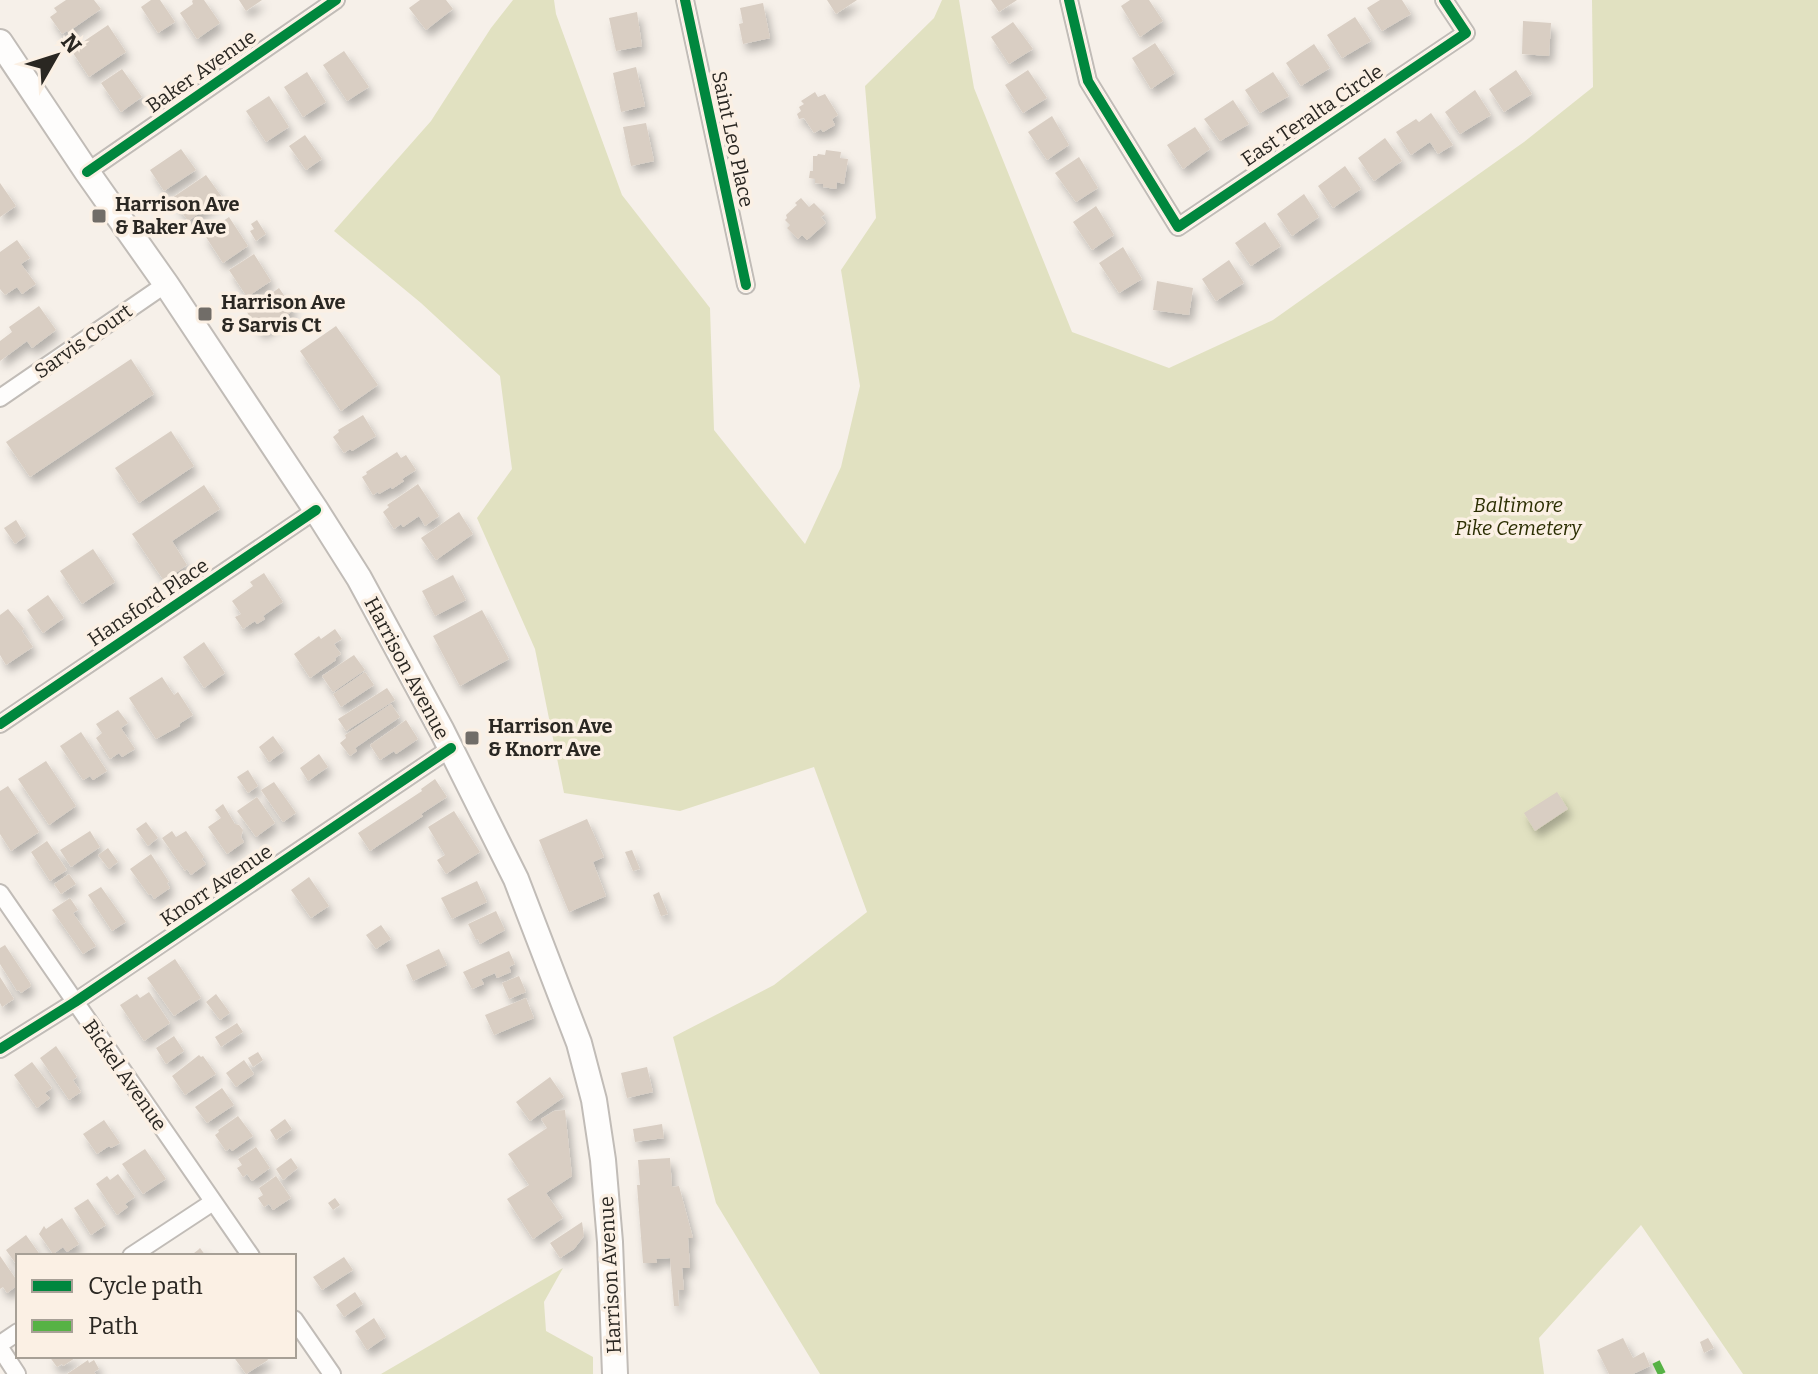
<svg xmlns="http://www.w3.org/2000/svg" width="1818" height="1374" viewBox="0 0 1818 1374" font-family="Bitter,serif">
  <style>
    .green { fill: #e1e1c1 }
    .building { fill: #d9cec3; filter: url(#shadow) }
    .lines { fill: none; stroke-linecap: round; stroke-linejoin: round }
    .minor-casing { stroke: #c1bcb7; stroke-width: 20 }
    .secondary-casing { stroke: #c1bcb7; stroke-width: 28 }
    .minor { stroke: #fefdfc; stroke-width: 16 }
    .secondary { stroke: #fefdfc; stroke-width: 24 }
    .quiet { stroke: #56b245; stroke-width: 8; stroke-dasharray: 16 8; stroke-linecap: butt }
    .cycleway-casing { stroke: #fbf0e4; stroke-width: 15 }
    .cycleway { stroke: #00873e; stroke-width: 10 }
    .poi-dot { fill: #716d68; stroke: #fbf0e4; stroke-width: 3 }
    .labels { text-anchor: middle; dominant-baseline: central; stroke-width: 7; stroke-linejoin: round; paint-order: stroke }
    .street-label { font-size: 20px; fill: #2a2722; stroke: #fbf0e4 }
    .poi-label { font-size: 20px; font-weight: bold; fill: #2a2722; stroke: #fbf0e4; text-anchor: start }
    .park-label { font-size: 20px; font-style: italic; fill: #2c2f03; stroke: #fbf0e4 }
  </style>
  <defs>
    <filter id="shadow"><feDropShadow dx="4" dy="7" stdDeviation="4" flood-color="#0004"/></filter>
  </defs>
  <rect width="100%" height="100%" fill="#f6f0e9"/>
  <path class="green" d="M513,0H554L556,14L622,195L710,308L714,430L805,544L841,467L860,386L841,270L876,218L865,86L934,18L942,0H959L974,88L1072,332L1169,368L1273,320L1524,142L1593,87L1592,0H1818V1374H1743L1641,1225L1539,1338L1544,1374H820L716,1203L673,1037L774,985L867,912L814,767L680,811L564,793L535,649L477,518L512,469L500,376L421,303L334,231L431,121L491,28Z
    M563,1268L544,1302L546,1331L593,1357V1374H381Z"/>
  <path class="building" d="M66,0H94L101,9L68,32L67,31L62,34L50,17L57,12L54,8Z
    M151,0H160L175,22L158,33L141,7Z
    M193,0H204L220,23L197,39L180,13L193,4L192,1Z
    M239,0H262L246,11Z
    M420,0H446L453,9L426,30L409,8Z
    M827,0H857L836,14Z
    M991,0H1017L999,12Z
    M1130,0H1149L1163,21L1140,37L1121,6Z
    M1380,0H1402L1411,14L1382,31L1367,8Z
    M763,3L770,38L743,44L739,24L743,23L740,8Z
    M637,12L642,46L616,51L609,18Z
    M1355,17L1371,41L1342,58L1327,35Z
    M1523,21L1551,23L1549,56L1522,54Z
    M1013,22L1033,49L1009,64L991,37Z
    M108,25L126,52L89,77L71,50Z
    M1155,43L1175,73L1151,89L1132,58Z
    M1314,44L1330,68L1301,86L1286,63Z
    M344,51L369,87L347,101L323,65Z
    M636,67L645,106L621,112L613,73Z
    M122,69L142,97L121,112L101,83Z
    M1028,70L1047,98L1023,113L1005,85Z
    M1516,70L1532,94L1504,112L1489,89Z
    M307,72L326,102L303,117L284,87Z
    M1273,72L1289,96L1260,113L1245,90Z
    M1475,90L1491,115L1460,134L1445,112Z
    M815,92L818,97L825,94L838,115L832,119L835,125L823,132L821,129L814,133L804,118L799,119L797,114L801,111L799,107L804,104L801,101Z
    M269,96L289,127L266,142L246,111Z
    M1233,100L1249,124L1220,141L1204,119Z
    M1431,113L1453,145L1438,154L1430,142L1411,155L1396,132L1416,119L1419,122Z
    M1052,116L1069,145L1047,160L1028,132Z
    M646,123L654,161L631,166L623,127Z
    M1195,127L1210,149L1183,169L1167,145Z
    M305,135L322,159L306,170L289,146Z
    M1385,138L1402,161L1374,181L1358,158Z
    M181,149L196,170L164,191L150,170Z
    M826,150L841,152L840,158L848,159L844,184L837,182L836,189L823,187V184L815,183V179L809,178L810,171H813V156H817L818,154L825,155Z
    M1079,157L1098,188L1076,202L1055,173Z
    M1345,166L1361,189L1333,208L1318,186Z
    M206,175L222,197L188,221L172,198Z
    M0,183L16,206L0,217Z
    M1304,194L1319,217L1292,236L1277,214Z
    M801,198L809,207L814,203L825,214L821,217L826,223L807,240L802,235L798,239L787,228L790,225L785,220L787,218L786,215L797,205L795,203Z
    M1096,206L1114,235L1092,250L1073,222Z
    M229,217L248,246L223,263L204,234Z
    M257,220L266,234L256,241L250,231L254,229L251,224Z
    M1265,222L1281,246L1251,266L1235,243Z
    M17,240L30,258L21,264L36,284L22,294L17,287L5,295L0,289V252Z
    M1123,247L1142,279L1119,293L1099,263Z
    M254,254L271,281L247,297L229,270Z
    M1229,260L1244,283L1216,301L1202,279Z
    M1157,281L1193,288L1189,315L1153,310Z
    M279,288L294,310L261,333L246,311Z
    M39,306L56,330L32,348L27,341L0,361V341L12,332L9,327Z
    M336,326L378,385L341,411L300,351Z
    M131,359L154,394L30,477L6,442Z
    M363,415L376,436L352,451L350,449L344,453L333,437L339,432L338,430Z
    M171,431L194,466L139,503L115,468Z
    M397,452L401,458L406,455L416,470L402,479L404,481L392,489L391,487L379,494L378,492L373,495L362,477L367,474L366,472Z
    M418,484L439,516L425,526L419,516L403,527L401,524L394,529L383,512L389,507L387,505Z
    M204,485L220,509L172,541L187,565L164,581L132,534Z
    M459,512L473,534L436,560L421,538Z
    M16,520L26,536L15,544L4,528Z
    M93,549L115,582L82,604L60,571Z
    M264,573L283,602L263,616L265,619L257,624L255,621L243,629L235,617L241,614L232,601L253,586L250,582Z
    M453,575L466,600L435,616L422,591Z
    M48,595L64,618L43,633L27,610Z
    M8,609L24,629L22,631L33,647L6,665L0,655V615Z
    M482,610L509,659L460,686L433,636Z
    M335,629L342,639L334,644L341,654L335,658L336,660L310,678L294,654L319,636L321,639Z
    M204,642L225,673L204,688L183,657Z
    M354,655L365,670L333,692L322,676Z
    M365,672L374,685L341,707L333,694Z
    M162,677L174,695L178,692L193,715L179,724L180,726L156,739L129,698Z
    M387,688L395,700L346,731L338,719Z
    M391,704L400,717L355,748L357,751L350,756L340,743L346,738L345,735Z
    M118,710L128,723L121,728L135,749L122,757L119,753L110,759L96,738L102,733L96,724Z
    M406,720L418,739L396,754L394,751L380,760L370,745Z
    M81,732L107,771L93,780L90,776L83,780L60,746Z
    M273,736L284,751L269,762L259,747Z
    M319,754L328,767L308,781L300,768Z
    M46,761L76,806L49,825L18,779Z
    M248,770L258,786L248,793L237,777Z
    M435,779L447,797L421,814L423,816L370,851L358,833L422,791L421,789Z
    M274,782L296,813L283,822L261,790Z
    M8,786L39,832L11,851L0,834V791Z
    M1557,792L1568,809L1535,831L1524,813Z
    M257,797L275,823L256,837L237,811Z
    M223,804L235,824L239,825L243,830L241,837L244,842L227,854L208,827L221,818L215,810Z
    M454,811L480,852L446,874L437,860L445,855L428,827Z
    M587,819L604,857L593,862L606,896L569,912L539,840Z
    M146,822L158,838L148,846L136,829Z
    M90,831L100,847L71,867L60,850Z
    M172,831L176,837L186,831L204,857L202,859L206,864L191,875L187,869L185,871L162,838Z
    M47,841L67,870L50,881L31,852Z
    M108,848L118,862L109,869L98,855Z
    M632,850L640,869L633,871L625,852Z
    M151,854L169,882L167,883L170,888L154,899L151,894L149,895L130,869Z
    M69,874L76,884L61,894L54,884Z
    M309,877L329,906L311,918L291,890Z
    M477,881L487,902L452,919L441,898Z
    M101,887L126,922L112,931L88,895Z
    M659,892L668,914L661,916L653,895Z
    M70,898L78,910L73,913L96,946L83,954L52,910Z
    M496,911L505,930L480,944L478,939L476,940L468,924Z
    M381,925L391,939L376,949L366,935Z
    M5,945L30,983L31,986L21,993L19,990L17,991L0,964V948Z
    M439,949L447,965L413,981L406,965Z
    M509,951L515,964L509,967L511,972L497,978L495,973L481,979L484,984L472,989L463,972Z
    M175,959L201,998L174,1016L147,978Z
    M519,976L526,992L509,999L502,983Z
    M0,977L14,999L2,1007L0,1003Z
    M149,992L170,1023L144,1041L120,1005L137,994L140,998Z
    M216,994L230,1013L220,1020L206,1002Z
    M526,998L534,1018L494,1035L485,1015Z
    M237,1023L243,1032L221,1047L215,1037Z
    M174,1036L184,1051L166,1064L156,1048Z
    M56,1046L77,1077L73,1080L81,1092L69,1100L40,1058Z
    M258,1052L263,1060L253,1067L248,1058Z
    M199,1055L201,1057L203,1056L216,1074L185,1095L172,1076Z
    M244,1060L254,1074L236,1087L226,1073Z
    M32,1062L52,1088L45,1093L50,1098L37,1108L14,1075Z
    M647,1067L653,1092L627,1098L621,1073Z
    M550,1077L564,1097L530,1121L516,1102Z
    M222,1088L234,1105L207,1123L195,1107Z
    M565,1110L572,1176L546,1193L563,1218L533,1239L507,1199L529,1185L508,1154L547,1128L541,1119L554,1111Z
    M238,1116L253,1136L232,1151L230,1148L226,1151L215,1135L219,1132L218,1130Z
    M285,1119L292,1129L276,1140L270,1130Z
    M104,1120L120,1143L111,1148L109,1146L97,1154L83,1134Z
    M662,1124L664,1138L635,1142L633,1129Z
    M256,1147L270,1168L252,1181L247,1174L243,1177L237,1168L242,1165L238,1159Z
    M145,1149L166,1179L143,1194L122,1164Z
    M291,1158L298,1168L283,1180L276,1169Z
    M670,1158L672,1187L679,1186L693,1238H688L690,1268H682L684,1290H678L679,1306H674L670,1258L656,1259L657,1263H643L637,1185H640L638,1160Z
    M118,1174L135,1197L125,1204L128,1207L117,1215L96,1184L107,1176L110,1180Z
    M276,1176L291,1198L273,1210L269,1204L264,1207L258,1198L263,1195L259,1188Z
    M335,1198L340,1205L333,1210L328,1203Z
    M88,1199L106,1225L91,1235L74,1208Z
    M62,1218L79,1244L67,1252L63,1247L53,1254L39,1234L44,1226L46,1229Z
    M582,1222L584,1236L574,1249L560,1258L550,1243Z
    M26,1235L41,1256H18V1267L6,1250Z
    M200,1248L206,1256H190L198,1250Z
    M0,1256L18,1282V1285L7,1293L3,1287L0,1289Z
    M344,1257L353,1270L322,1290L313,1277Z
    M355,1292L363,1304L344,1317L336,1305Z
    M374,1318L386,1337L367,1350L355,1331Z
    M1623,1338L1633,1358L1644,1352L1650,1366L1633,1374H1609L1597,1350Z
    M1708,1338L1714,1348L1704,1353L1700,1342Z
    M49,1356H78L63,1366L62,1364L57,1367Z
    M233,1356H266L268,1360L246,1374Z
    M88,1360L89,1363L94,1360L99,1369L94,1372L96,1374H67Z"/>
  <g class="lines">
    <defs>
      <path id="minor" d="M685,0L746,285
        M1069,0L1088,81L1178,227L1466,33L1444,0
        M87,172L336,0
        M0,398L166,284
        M0,724L316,510
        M0,893L251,1256
        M0,1049L75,1002L451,748
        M131,1256L213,1202
        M294,1319L332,1374
        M0,1344L18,1332
        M0,1348L17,1374"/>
      <path id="secondary" d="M0,42L87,172L166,284L316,510L359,578L442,731L516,879L579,1043L594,1100L603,1160L610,1242L615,1374"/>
    </defs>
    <use href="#minor" class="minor-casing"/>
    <use href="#secondary" class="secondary-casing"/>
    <use href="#minor" class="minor"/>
    <use href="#secondary" class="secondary"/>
    <path class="quiet" d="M1656,1362L1662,1374"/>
    <defs>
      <path id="cycleway" d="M685,0L746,285
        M1069,0L1088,81L1178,227L1466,33L1444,0
        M87,172L336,0
        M0,724L316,510
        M0,1049L75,1002L451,748"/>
    </defs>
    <use href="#cycleway" class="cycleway-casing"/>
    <use href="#cycleway" class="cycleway"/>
  </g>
  <g class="poi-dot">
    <rect x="91" y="208" width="16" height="16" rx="4"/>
    <rect x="197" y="306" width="16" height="16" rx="4"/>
    <rect x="464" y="730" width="16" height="16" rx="4"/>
  </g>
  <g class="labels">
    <g class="street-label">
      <text transform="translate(201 71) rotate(-35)">Baker Avenue</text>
      <text transform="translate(1312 115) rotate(-34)">East Teralta Circle</text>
      <text transform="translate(733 139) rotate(78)">Saint Leo Place</text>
      <text transform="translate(83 341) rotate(-35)">Sarvis Court</text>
      <text transform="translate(148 602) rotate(-34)">Hansford Place</text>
      <text transform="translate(407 668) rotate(62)">Harrison Avenue</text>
      <text transform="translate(216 885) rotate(-34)">Knorr Avenue</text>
      <text transform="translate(125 1075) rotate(55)">Bickel Avenue</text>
      <text transform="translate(610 1275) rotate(-93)">Harrison Avenue</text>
    </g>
    <g class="poi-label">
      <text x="115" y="204">Harrison Ave<tspan x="115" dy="23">&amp; Baker Ave</tspan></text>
      <text x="221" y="302">Harrison Ave<tspan x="221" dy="23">&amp; Sarvis Ct</tspan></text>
      <text x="488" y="726">Harrison Ave<tspan x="488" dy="23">&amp; Knorr Ave</tspan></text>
    </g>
    <g class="park-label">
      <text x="1518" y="505">Baltimore<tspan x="1518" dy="23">Pike Cemetery</tspan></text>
    </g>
  </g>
  <rect x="16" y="1254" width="280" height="104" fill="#fbf0e4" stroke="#a7a096" stroke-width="2"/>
  <rect x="32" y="1280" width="40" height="12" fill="#00873e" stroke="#a7a096" stroke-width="2"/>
  <text x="88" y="1294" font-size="24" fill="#2a2722">Cycle path</text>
  <rect x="32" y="1320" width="40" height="12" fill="#56b245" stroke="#a7a096" stroke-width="2"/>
  <text x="88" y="1334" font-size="24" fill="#2a2722">Path</text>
  <g transform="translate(56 56) rotate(51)" stroke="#fbf0e4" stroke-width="6" paint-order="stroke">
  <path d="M0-6L14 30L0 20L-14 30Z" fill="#2a2722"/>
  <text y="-12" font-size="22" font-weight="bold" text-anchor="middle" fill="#2a2722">N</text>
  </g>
</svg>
